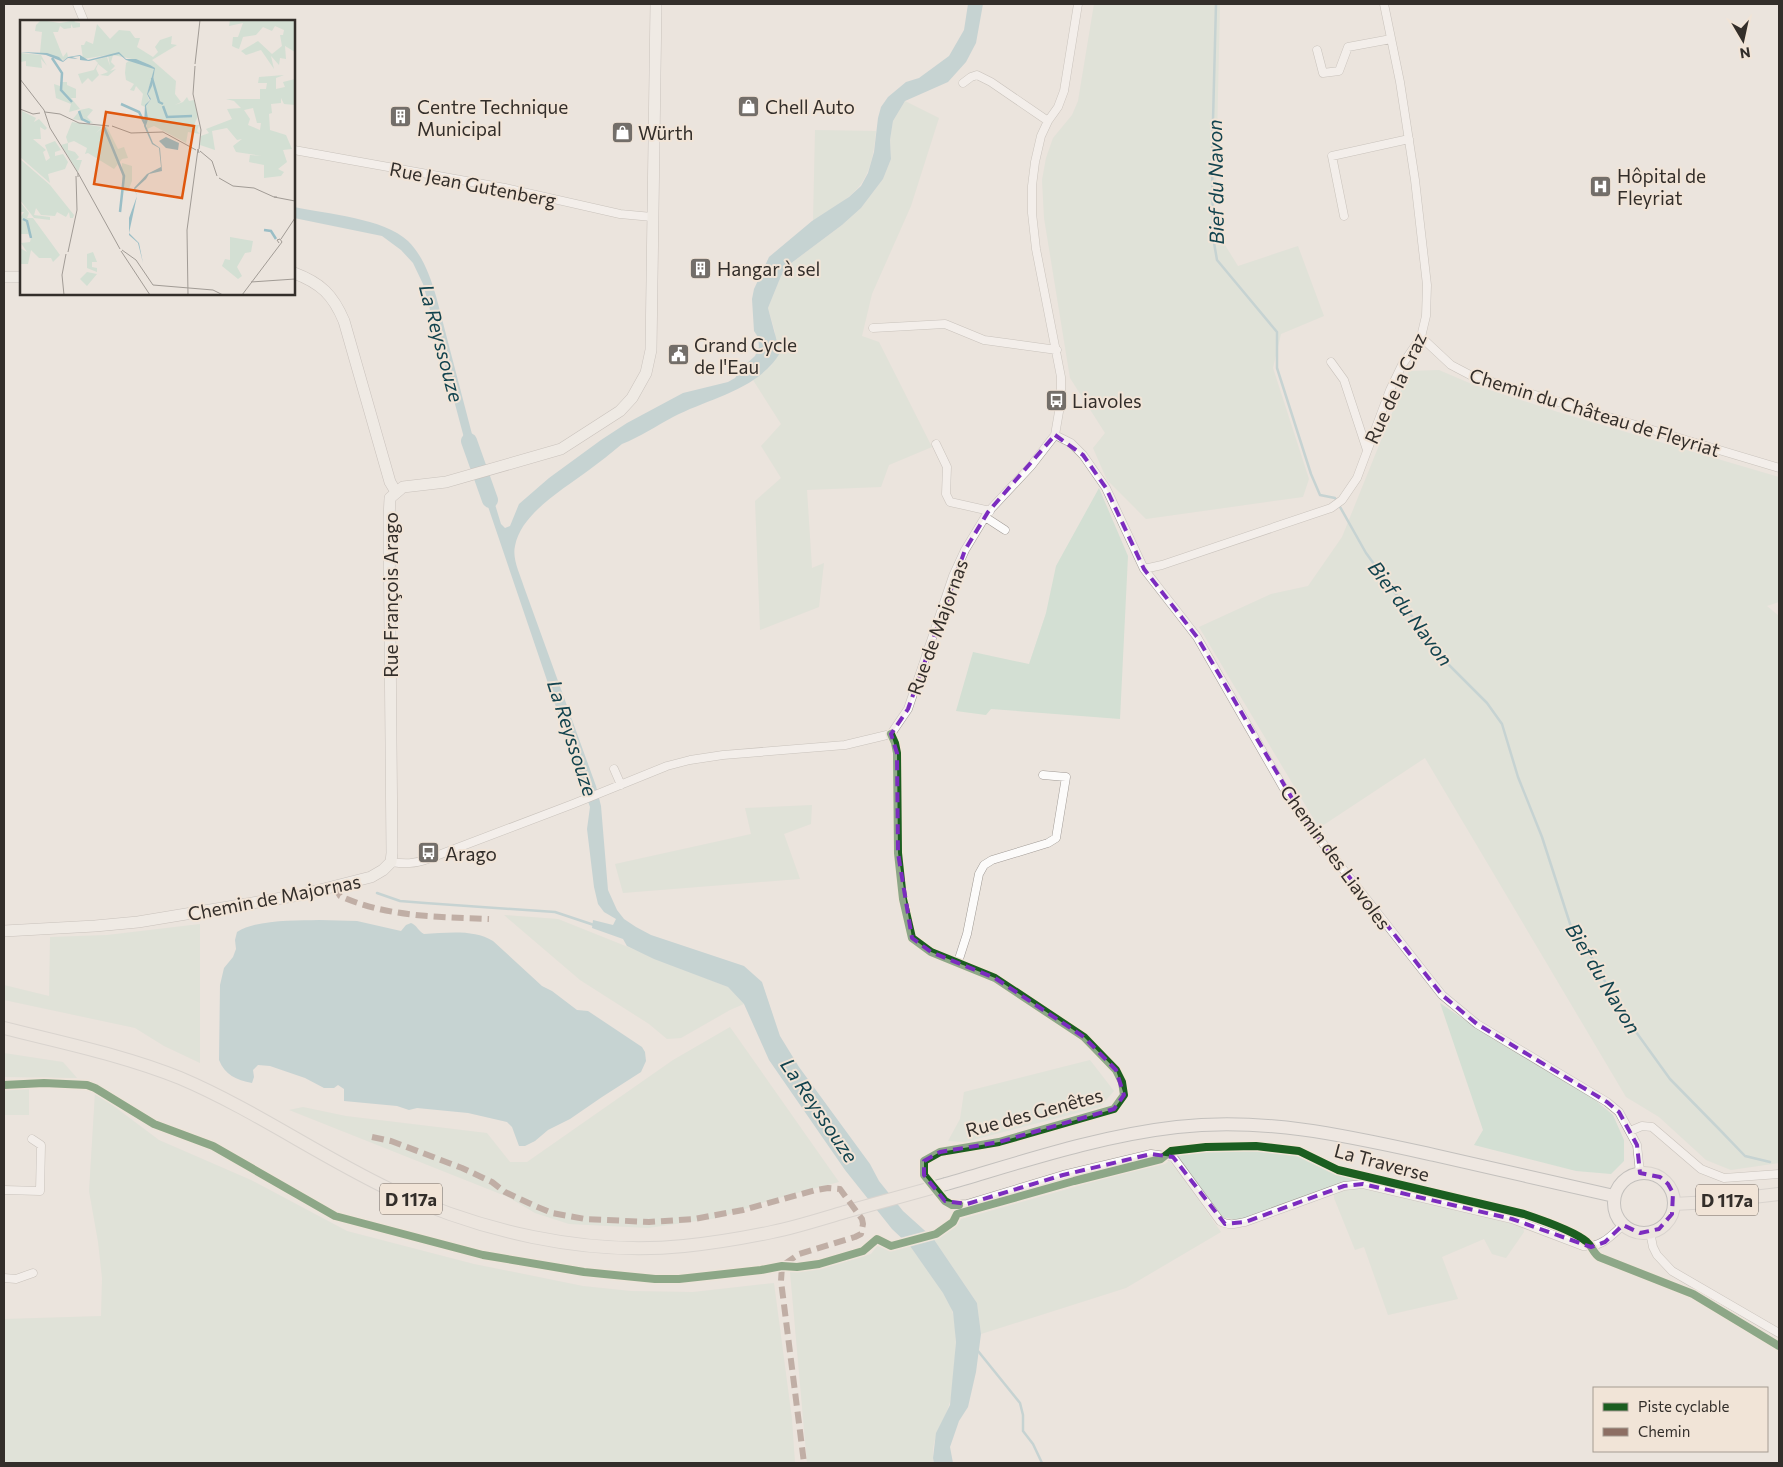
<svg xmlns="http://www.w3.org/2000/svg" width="1783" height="1467" viewBox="0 0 1783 1467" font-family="Commissioner,sans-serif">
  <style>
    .green { fill: #d3dfd3 }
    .water { fill: #9abec6 }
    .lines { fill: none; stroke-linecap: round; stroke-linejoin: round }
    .stream { stroke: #9abec6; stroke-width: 2.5 }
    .river { stroke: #9abec6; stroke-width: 16 }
    .street-casing { stroke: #a09a95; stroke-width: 9 }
    .secondary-casing { stroke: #a09a95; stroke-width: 12 }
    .primary-casing { stroke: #c3c0bd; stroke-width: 14 }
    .street { stroke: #fcfbfa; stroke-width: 8 }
    .secondary { stroke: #f4f1ee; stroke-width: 11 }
    .primary { stroke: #eee7e1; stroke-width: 12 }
    .primary-bridge-casing { stroke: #c3c0bd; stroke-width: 14; stroke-linecap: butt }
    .primary-bridge { stroke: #eee7e1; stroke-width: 12 }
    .quiet { stroke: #8d6e63; stroke-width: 6; stroke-dasharray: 12 6; stroke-linecap: butt }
    .cycleway-casing { stroke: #f1e4d7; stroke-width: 11 }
    .cycleway { stroke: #1b5e20; stroke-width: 8 }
    .marked { fill: none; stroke: #7b2cbf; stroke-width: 4; stroke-dasharray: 10 6; stroke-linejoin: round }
    .labels { text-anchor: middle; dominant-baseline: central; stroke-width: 4; stroke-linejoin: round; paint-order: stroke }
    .shield { fill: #f1e4d7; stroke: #6c655e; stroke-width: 1 }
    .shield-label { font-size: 18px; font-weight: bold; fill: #332e2a }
    .poi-label { font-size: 19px; fill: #332e2a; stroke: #f1e4d7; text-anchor: start }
    .street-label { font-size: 19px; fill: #332e2a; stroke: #f1e4d7 }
    .water-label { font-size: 20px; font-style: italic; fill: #12434e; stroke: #f1e4d7 }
    .inset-river { fill: none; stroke: #9abec6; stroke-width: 2.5 }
    .inset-road { fill: none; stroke: #a19b95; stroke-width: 1 }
    .view { fill: #df570e; fill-opacity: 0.15; stroke: #df570e; stroke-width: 2.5 }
    .inset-edge { fill: none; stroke: #332e2a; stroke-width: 2.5 }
  </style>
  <rect width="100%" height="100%" fill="#ebe4dd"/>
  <path class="green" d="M1094,4H1220L1215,229L1238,266L1298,246L1324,316L1281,334L1273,368L1309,479L1303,497L1146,519L1107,480L1093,448L1105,433L1070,378L1044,218L1042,180L1046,158L1053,138L1072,115L1078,101Z
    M905,101L939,118L911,206L872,294L862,336L879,342L932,447L889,465L881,487L807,490L812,568L824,563L819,607L760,630L755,501L781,478L761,446L781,424L753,380L772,365L775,332L768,308L781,276L790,264L842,225L861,208L883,179L891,159L890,140L893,121Z
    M815,130L876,131C871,187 857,193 813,221Z
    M1439,370L1474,385L1558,412L1779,477V602L1767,606L1779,616V1163L1731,1170L1706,1160L1659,1117L1626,1097L1425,758L1319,828L1199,627L1271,594L1308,586L1342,537L1409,371Z
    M1099,488L1128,556L1120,719L991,709L986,715L956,711L973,652L1029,664L1046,613L1056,566Z
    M812,805L811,824L784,834L800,879L623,893L615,864L751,834L745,808Z
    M504,915L558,919L728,987L744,1004L730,1010L681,1038L667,1039L649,1024L580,980Z
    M200,924V1063L164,1046L135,1028L4,1000V985L49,996L50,937L107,935Z
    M1440,1003L1493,1039L1594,1099L1613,1115L1624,1140V1161L1611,1174L1576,1171L1474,1145L1483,1130Z
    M730,1027L839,1182L771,1200L718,1218L648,1228L569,1224L535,1213L508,1197L289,1110L303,1107L346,1116L487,1133L510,1162H527L673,1060Z
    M4,1053L63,1062L77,1078L4,1077Z
    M1090,1060L1114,1091L1100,1107L965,1142L948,1141L960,1119L964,1092Z
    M4,1089H29V1115H4Z
    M95,1092L159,1140L251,1180L347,1231L474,1264L583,1286L631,1291L693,1292L774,1283L792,1419L795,1463H4V1319L101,1316L102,1278L98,1242L89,1191Z
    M1207,1148C1235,1148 1264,1146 1292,1152C1313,1157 1332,1170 1353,1175L1355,1179L1247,1218L1238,1220L1221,1217L1176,1155L1177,1152Z
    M1169,1161L1181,1175L1221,1232L1126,1288L981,1334L977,1303L933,1238L946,1231L961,1219L1124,1173L1165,1164Z
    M1361,1187L1509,1223L1523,1228L1524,1232L1506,1258L1492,1254L1484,1239L1442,1257L1458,1299L1388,1315L1364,1247L1355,1250L1334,1198V1193L1349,1188Z
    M877,1246L890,1250L910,1246C923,1265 948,1292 953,1314C957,1332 956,1349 954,1367C953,1379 953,1394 949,1405C943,1425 929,1440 934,1463H807L790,1272L829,1265L871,1254Z"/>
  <path class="water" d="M968,4H983L976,43L966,62L948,82L905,101L893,121L890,140L891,159L883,179L861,208L842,225L790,264L781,276L768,308L780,353C758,390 709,398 673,417C656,426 640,437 622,444C611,453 600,462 589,470C564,489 521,513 515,546C512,559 520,574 524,587L596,786L601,806L608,890L617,910L624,919L636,927L651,935L744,966L762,982L780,1036L799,1067L870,1164L879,1181L903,1211L933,1238L977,1303L981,1334L976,1372L968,1407L959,1421L950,1447L953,1463H934L933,1458L936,1433L950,1405L956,1342L953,1312L943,1293L910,1246L892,1229L845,1170L769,1060L744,1004L728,987L654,959L627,946L623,939L592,928L593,920L613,925L616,919L604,912L598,904L594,887L587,829L590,807L479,480L487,478L501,524L505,528L510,526L519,504L549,478L601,440L627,423L683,393L728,382L735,378L745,365L755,356L759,347L758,337L754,331L752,299L754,289L769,257L812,221L849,197L861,186L868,173L874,152L878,118L881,107L888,97L906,82L919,78L949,56L964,30Z
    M294,207C326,214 384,218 408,241C423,256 430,276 436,296L479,461L471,464L423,284L413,263L401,250L382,236L294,218Z
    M319,920L357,921L401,931L406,925L411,923C417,925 418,931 424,934C446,933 474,929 493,941L542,986L552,991L577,1010L588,1011L642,1047L645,1052L646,1061L641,1072L602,1097L570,1119L548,1130L535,1141L525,1146H519L512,1127L507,1122L468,1113L417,1108L409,1110L397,1106L344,1101V1089L338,1085L334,1088H324L305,1078L270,1066L258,1065L253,1070L254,1077L252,1083C236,1080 225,1075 219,1060L220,985L224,968L233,957L236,949L235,940L237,932C258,919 295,921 319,920Z"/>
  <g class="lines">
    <path class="stream" d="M1216,4L1212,159L1213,237L1217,260L1277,332V368L1311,474L1320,495L1335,498L1366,553L1444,660L1487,703L1502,724L1518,777L1542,837L1573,933L1595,962L1618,1007L1670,1079L1720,1130L1745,1156L1770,1162
      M377,893L400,901L425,903L555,912L594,925
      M978,1351L1020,1403L1023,1415V1431L1033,1444L1042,1463"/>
    <path class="river" d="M469,441L490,500"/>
    <defs>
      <path id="street" d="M77,4L84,21
        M1317,50L1323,73L1339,71L1348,47L1391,39
        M963,83L971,77L977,75L991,82L1048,121
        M294,150L505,188L620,214L652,217
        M1344,216L1332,156L1409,139
        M873,328L945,324L984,340L1057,350
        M1421,337L1451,365L1472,376L1779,468
        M1331,362L1344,380L1367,450
        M1055,435L1071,443L1083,455L1106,488L1144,569L1197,637L1283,787L1306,822L1442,995L1477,1024L1607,1102L1619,1112L1637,1145L1640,1173
        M936,444L947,467L946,494L950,502L990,511
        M985,517L1005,530
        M1144,569L1162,565L1331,508L1342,500L1357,478L1390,390L1402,365L1421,337L1426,316L1427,285L1415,180L1400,82L1384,4
        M891,734L895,743L897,753L898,853L903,899L912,938L931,952L995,978L1084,1037L1116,1070L1122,1082L1124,1095L1114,1109L999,1142L940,1152L924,1161V1175L945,1201L952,1205L967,1204L1063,1175L1151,1154L1173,1157L1220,1221C1228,1226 1236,1224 1245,1222L1344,1186L1363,1184L1512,1219L1583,1246C1601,1248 1611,1236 1623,1225
        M614,769L621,785
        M391,862C405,864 414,864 428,859L573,804L667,766L690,760L723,755L845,745L891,734L908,709L953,576L965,550L988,512L1031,466L1055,435L1061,400V377L1036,249L1032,213V186L1035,162L1041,136L1048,121L1058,107L1064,91L1078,4
        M958,962L967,934L979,874L984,865L992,860L1048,843L1056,838L1066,777L1043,775
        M1630,1131L1642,1126L1652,1127L1701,1169L1724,1178L1779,1174
        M4,1190L40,1191L41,1145L32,1139
        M1650,1232L1653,1247L1657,1255L1672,1271L1779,1333
        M4,1278L16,1279L33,1273"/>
      <path id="secondary" d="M294,273C321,283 333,295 344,321L390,482L396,492
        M4,277H21
        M4,931L95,926L138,922L300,895L371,877L383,870L391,862L392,853L389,519L390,498L403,487L446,482L561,449L620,411L632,398L646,373L651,350L656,4"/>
      <path id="primary" d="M4,1028C63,1043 123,1055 180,1078C253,1109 318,1155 389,1189C479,1231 584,1256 684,1246C713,1243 743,1238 772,1232C797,1227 821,1219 845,1212
        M1614 1203a30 30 0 1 1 60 0a30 30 0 1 1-60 0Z
        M946,1184C1022,1162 1098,1136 1177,1127C1266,1117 1348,1136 1434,1155C1494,1169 1554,1182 1614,1196
        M1674,1204L1710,1202L1779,1194"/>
    </defs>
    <use href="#street" class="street-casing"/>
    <use href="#secondary" class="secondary-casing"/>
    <use href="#primary" class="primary-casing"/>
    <use href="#street" class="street"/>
    <use href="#secondary" class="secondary"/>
    <use href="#primary" class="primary"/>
    <defs>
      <path id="primary-bridge" d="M845,1212L946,1184"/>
    </defs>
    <use href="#primary-bridge" class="primary-bridge-casing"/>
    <use href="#primary-bridge" class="primary-bridge"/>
    <path class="quiet" d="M334,886L340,896C386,917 439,917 489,919
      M372,1137L391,1141L462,1168L492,1182L505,1192L535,1206L552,1213L585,1219L649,1222L694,1219L743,1210L816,1190L828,1188L840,1189L862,1219L863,1224L861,1234L855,1237L799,1254L782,1266L781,1281L804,1463"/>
    <defs>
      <path id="cycleway" d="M891,734L895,743L897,753L898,853L903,899L912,938L931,952L995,978L1084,1037L1116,1070L1122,1082L1124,1095L1114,1109L999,1142L940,1152L924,1161V1175L945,1201L952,1205H959
        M4,1085L44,1083L87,1085L95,1088L154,1124L213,1146L335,1216L483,1255L584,1272L655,1279H679L761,1270L782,1266L797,1267L819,1264L863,1251L877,1239L891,1246L936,1234L953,1222L957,1214L1074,1181L1161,1159L1171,1151L1206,1147L1256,1146L1299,1151L1338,1170L1524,1214C1539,1219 1576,1232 1587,1242C1592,1246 1593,1253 1599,1257L1693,1294L1779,1346"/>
    </defs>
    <use href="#cycleway" class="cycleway-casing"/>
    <use href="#cycleway" class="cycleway"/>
  </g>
  <path d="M0 0H1783V1467H0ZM1055,435L1083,455L1106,488L1144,569L1197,637L1306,822L1442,995L1477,1024L1607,1102L1619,1112L1637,1145L1640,1173L1660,1177L1668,1184L1673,1193L1672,1214L1659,1229L1640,1233L1623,1225L1605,1242L1591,1247L1512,1219L1363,1184L1344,1186L1245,1222L1225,1224L1173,1157L1151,1154L1063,1175L967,1204L945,1201L924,1175V1161L940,1152L999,1142L1114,1109L1124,1095L1116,1070L1084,1037L995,978L931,952L912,938L898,853L897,753L891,734L908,709L965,550L988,512Z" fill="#ebe4dd" fill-opacity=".55" fill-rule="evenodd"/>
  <path class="marked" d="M1055,435L1083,455L1106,488L1144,569L1197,637L1306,822L1442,995L1477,1024L1607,1102L1619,1112L1637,1145L1640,1173L1660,1177L1668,1184L1673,1193L1672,1214L1659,1229L1640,1233L1623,1225L1605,1242L1591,1247L1512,1219L1363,1184L1344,1186L1245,1222L1225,1224L1173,1157L1151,1154L1063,1175L967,1204L945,1201L924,1175V1161L940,1152L999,1142L1114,1109L1124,1095L1116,1070L1084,1037L995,978L931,952L912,938L898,853L897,753L891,734L908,709L965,550L988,512Z"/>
  <defs>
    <symbol id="shop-square" viewBox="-11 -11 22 22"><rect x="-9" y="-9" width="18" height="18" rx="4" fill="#736e69" stroke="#f1e4d7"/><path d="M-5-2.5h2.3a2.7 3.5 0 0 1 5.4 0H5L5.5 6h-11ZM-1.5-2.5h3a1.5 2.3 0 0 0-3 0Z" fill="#fff"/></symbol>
    <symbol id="building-square" viewBox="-11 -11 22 22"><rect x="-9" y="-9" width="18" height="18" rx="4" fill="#736e69" stroke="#f1e4d7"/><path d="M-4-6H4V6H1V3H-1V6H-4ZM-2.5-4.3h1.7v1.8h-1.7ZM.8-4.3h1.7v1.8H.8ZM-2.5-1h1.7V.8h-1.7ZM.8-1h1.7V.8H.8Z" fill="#fff"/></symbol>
    <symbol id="hospital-square" viewBox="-11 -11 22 22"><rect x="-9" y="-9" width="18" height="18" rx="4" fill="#736e69" stroke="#f1e4d7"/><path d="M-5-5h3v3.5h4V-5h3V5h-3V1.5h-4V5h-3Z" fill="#fff"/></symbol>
    <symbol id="civic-square" viewBox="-11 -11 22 22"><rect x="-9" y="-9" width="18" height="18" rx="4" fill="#736e69" stroke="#f1e4d7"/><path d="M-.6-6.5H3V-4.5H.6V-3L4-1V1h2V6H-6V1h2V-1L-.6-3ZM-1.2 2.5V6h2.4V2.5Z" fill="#fff"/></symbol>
    <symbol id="bus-square" viewBox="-11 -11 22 22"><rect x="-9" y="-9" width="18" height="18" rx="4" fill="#736e69" stroke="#f1e4d7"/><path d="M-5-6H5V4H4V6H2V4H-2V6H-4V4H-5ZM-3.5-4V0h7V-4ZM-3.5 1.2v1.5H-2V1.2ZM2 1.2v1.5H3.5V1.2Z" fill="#fff"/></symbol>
  </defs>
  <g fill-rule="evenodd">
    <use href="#shop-square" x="736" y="94" width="25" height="25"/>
    <use href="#building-square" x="388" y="104" width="25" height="25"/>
    <use href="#shop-square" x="610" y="120" width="25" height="25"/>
    <use href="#hospital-square" x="1588" y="174" width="25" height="25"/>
    <use href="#building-square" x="688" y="256" width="25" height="25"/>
    <use href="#civic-square" x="666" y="342" width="25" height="25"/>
    <use href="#bus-square" x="1044" y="388" width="25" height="25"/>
    <use href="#bus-square" x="416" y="840" width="25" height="25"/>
  </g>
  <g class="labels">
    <g class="shield">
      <rect x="380" y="1183.5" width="62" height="31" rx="4"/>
      <rect x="1696" y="1184.5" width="62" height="31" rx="4"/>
    </g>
    <g class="shield-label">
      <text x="411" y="1199">D 117a</text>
      <text x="1727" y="1200">D 117a</text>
    </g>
    <g class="poi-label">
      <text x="417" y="106">Centre Technique<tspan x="417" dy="22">Municipal</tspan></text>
      <text x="765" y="106">Chell Auto</text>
      <text x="638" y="132">Würth</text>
      <text x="1617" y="175">Hôpital de<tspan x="1617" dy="22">Fleyriat</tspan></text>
      <text x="717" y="268">Hangar à sel</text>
      <text x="694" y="344">Grand Cycle<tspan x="694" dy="22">de l'Eau</tspan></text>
      <text x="1072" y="400">Liavoles</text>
      <text x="445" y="853">Arago</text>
    </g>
    <g class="street-label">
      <text transform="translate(473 184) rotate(11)">Rue Jean Gutenberg</text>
      <text transform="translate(1395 388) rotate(-65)">Rue de la Craz</text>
      <text transform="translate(1595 412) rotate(17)">Chemin du Château de Fleyriat</text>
      <text transform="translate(390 595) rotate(-90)">Rue François Arago</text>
      <text transform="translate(937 627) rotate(-70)">Rue de Majornas</text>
      <text transform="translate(1336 857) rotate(54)">Chemin des Liavoles</text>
      <text transform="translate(274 897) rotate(-11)">Chemin de Majornas</text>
      <text transform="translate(1034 1112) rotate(-15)">Rue des Genêtes</text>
      <text transform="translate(1382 1162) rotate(15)">La Traverse</text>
    </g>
    <g class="water-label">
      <text transform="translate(1215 182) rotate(-91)">Bief du Navon</text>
      <text transform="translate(442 343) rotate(75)">La Reyssouze</text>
      <text transform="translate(1411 613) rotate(53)">Bief du Navon</text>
      <text transform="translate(573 738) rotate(72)">La Reyssouze</text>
      <text transform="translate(1604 978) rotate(59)">Bief du Navon</text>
      <text transform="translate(820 1110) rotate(56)">La Reyssouze</text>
    </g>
  </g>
  <g transform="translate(20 20)">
    <rect width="275" height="275" fill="#ebe4dd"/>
    <path d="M21,0L40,3L57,0L54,2L60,3V7L53,8L51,4V8L44,9L40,6L38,12H33L43,37L47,32L48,37L44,40L20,33L22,12L15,11L16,5ZM210,0H275V32L265,26L266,39L260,38L259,45L251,36L254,49L241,30L226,35L221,31L238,21L252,34L262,26L260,15H268H263L264,10L255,6L252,11L243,7L236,15L223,17L219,29L216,28L212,26L213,17H218L223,3L209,6ZM77,4L90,19L99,10L110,11L115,18H120L117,27L133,37L138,32L135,27L140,20L152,16L151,24L157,25L132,40L156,61L155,74L161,82L155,85L163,82L167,77L169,81L174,80L178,96L174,105H179L177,111L180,114L168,112L166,123L134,106L127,109L126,86L131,79L128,74L132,64L135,48L127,74L129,80L125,87L121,85L123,74L116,66L114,71L110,70L114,64L106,60L105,53L106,43L110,40L125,45L117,40L93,35L91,42L95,46L90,51L96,49L88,56L80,55L88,52L78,44L76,49L79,55L72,62L68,58L62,64L58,54L74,50L78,43L75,40L87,37L90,46L88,35L100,33L63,39L61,25H64L66,21L73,24ZM0,33L21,35L27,46L21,39L22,48L6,46V41L0,42ZM264,55L256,58V69L265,67L263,62L275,59V85L264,84L261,78V83L251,84L252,93L249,94L250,110L266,115L272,129L263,130L267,142L258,149L264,152L261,156L244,158V145L229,142L230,135L242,136L216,132L213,126L222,119L217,120L207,108L192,111L195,130L180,125L181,116L189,113L186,109L212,99L207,89L221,88L214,81L206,79H240V69H246L247,63H238L239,57ZM233,88L237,103H241L240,110L228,105L230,99L224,90ZM40,62H47V65L56,69V78H51L60,89L49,92L51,84L36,78L34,64L40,66ZM69,88L73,90L67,97L73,103L53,99L60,90ZM2,91L16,98L14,102L19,99L27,108L25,110L20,107L21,119H13L26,130L23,132L26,141L30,138L25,125L35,121L41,130L35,132V136L43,134L48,142L45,149L28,154L30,163L0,137ZM52,102L82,107L75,114L83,107H87L98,129L104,127L108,138L102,139L94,149L68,133L65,134L67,128L54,121L48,123V130L55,132L59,137L56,140H62L58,152L41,125L48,123L46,117ZM0,139L30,165L54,195L53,198H50L49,192L46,197L37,192L35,196L21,195L16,188L14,195L30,197V200L14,198L0,180ZM102,143L112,146V161L108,171H102ZM1,183L9,193L7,198H13L40,235L33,242L31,238H19L11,230L8,244H0V228L7,232L1,223L10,222L11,218L8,214H0V198L4,192H1ZM210,217L233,221L231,232L225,233L217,247L222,256L218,259L202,246L205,239L210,240ZM73,232L77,242H72V247L77,248V252L67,248V234ZM67,252L77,254L67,266L60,259Z" fill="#d3dfd3" fill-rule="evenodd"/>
    <path d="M0,32L27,33L39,37L43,41L48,37L60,35L68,40L99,32L106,39H116L130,45L135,48L132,66L128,74L131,79L126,86L128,99L126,106L133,123L140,128L142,151L129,154L126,159L115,169L117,176L109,213L119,223L123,243L118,223L109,215V198L117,176L114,168L127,154L141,147L139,128L132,124L124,106L125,85L130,80L127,74L134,49L106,40L99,34L69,41L60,40V36L52,37L58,39L48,38L43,42L26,35ZM146,117L159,123L158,130L146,128L139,121Z" fill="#9abec6"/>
    <path class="inset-river" d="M32,38L42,53L41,70L52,82M132,58L139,82L143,84M101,84L119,92L125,104M143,86L147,97L172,96M59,91L62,99L70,103M84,107L104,156L100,192M3,199L7,201L11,218M244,210L251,211L256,219"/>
    <path class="inset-road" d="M175,44L180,0M175,46L173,74L181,110L179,129M0,59L24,90L30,108L58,153M0,89L13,94L20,93M25,92L40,94L59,103L89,106M92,106L111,113L143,112L176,130M180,131L192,141L197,156M58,157V153L100,229M199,158L213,166L234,168L254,177M257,177H254L275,181M261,219L275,198M102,230L116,240L133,265L193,270L203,275M101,231L130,275M48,232L57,190L56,156M231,262L275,259M44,275L42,255L46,234M168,275L167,210L178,129L179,133M222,275L262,222L260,219L257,220L259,223"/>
    <path class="view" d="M86,92L174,106L162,178L74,164Z"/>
    <rect width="275" height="275" class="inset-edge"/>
  </g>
  <rect width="1783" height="1467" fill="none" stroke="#332e2a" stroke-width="10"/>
  <rect x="1593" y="1387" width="175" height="65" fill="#f1e4d7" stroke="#a59b92"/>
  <rect x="1603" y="1403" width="25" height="8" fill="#1b5e20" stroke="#a59b92"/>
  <text x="1638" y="1412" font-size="15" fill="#332e2a">Piste cyclable</text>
  <rect x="1603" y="1428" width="25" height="8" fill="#8d6e63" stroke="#a59b92"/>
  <text x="1638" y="1437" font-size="15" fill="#332e2a">Chemin</text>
  <g transform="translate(1743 40) rotate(171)" stroke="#f1e4d7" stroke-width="4" paint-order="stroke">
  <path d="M0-4L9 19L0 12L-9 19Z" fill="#332e2a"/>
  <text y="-8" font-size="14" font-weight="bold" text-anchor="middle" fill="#332e2a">N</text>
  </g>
</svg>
